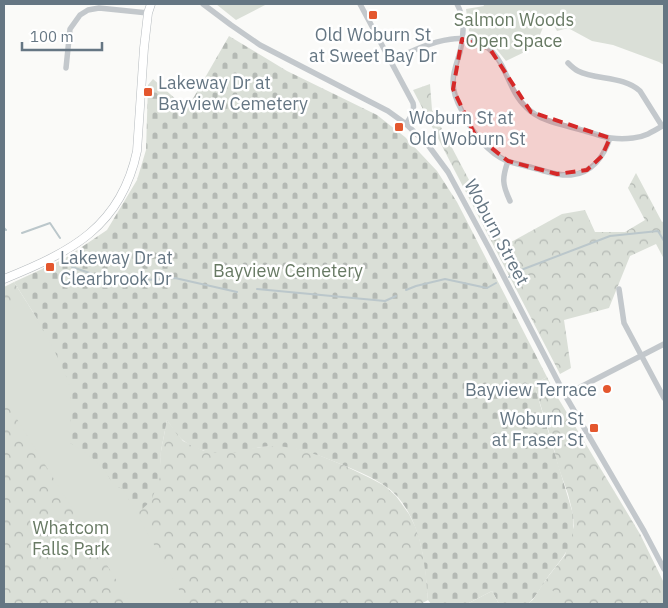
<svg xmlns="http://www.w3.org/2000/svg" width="668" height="608" viewBox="0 0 668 608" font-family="'IBM Plex Sans',sans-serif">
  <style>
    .forest { fill: url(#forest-crowns) }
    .cemetery { fill: url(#cemetery-stones) }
    .park { fill: #dadfd7 }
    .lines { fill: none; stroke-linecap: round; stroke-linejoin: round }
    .stream { stroke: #bbc7cb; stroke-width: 2 }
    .major-casing { stroke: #b5babe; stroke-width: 9 }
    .minor { stroke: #c3c8cc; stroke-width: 5.5 }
    .major { stroke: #fff; stroke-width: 8 }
    .marked { fill: #d62828; fill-opacity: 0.2; stroke: #d62828; stroke-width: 4; stroke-dasharray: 10 6; stroke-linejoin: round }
    .poi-dot { fill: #e4572e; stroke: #fff; stroke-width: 2 }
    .labels { text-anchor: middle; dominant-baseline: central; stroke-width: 5; stroke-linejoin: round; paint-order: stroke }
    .park-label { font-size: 18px; fill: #687a64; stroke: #fff }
    .poi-label { font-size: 18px; fill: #657683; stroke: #fff; text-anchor: start }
    .street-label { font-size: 18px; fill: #657683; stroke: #fff }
  </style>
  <defs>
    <pattern id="forest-crowns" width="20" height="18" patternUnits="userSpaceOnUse" patternTransform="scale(1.25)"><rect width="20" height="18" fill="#dadfd7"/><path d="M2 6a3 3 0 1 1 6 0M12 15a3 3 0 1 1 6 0" fill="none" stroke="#b4b9b4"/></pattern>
    <pattern id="cemetery-stones" width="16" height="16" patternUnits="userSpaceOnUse" patternTransform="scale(1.25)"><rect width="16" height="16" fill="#dadfd7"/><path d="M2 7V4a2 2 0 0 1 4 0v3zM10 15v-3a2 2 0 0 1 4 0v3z" fill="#b4b9b4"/></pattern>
  </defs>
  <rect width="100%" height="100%" fill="#fafaf8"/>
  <path class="forest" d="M430,84L432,110L504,246L562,214L585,210L595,232H625L645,220L628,188L636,173L662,222L664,221V259L656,244L630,256L609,308L564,320L571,368L560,374L413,90Z
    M14,282L36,317L159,480L161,451L167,420L183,441L204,451L255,448L269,446H289L316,454L343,465L370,478L385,486L396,496L409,514L415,526L419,537L425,564L428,600L421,604H4V287Z
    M547,377L555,393L640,534L664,583V604H528L533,600L547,578L565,555L574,526L573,514L568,494L558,466L553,445L534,384Z"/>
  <path class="cemetery" d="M229,36L287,71L377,115L405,137L437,171L457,202L547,377L534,384L573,514C576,546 564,555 547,578C541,587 536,597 528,604H499L492,591L467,604H431L428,600C425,564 422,525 397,496C382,480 357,471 338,463C316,454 295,446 272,446C261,446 249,450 238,452C220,455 200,453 184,441C177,436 172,427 167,420L161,451L160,477L151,501L140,511H135L123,489L113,485C105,465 87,454 70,443L71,391L67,378L51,344L36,317L14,282L64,259L107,230L137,180L146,150L148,85L153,79L187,109Z"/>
  <path class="park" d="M216,4H267L236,20Z
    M483,4H664V65L659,62L613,45L592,41L568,28L557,31L548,15L535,47L506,61L494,46L469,31L466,9L484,6Z
    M26,302L51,344L67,378L71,391L70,443C88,454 104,464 113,485L123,489L187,604H131L4,398V312Z
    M543,584L556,593L548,604H528L533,600Z
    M492,591L499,604H467Z"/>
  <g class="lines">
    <path class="stream" d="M4,228L6,230
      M22,233L50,223L60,238
      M72,267L116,282L175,278L237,292
      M509,277L521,270L610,236L658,231L664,241
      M257,289L385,301L396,296
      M406,290L416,286L445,279L487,288L496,283"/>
    <defs>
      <path id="major" d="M4,279C71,252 121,227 137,151L144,48L148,13L151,4"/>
    </defs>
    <use href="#major" class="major-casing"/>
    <path class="minor" d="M203,4L231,25L260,45L388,111L406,124L428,145L448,172L490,250L565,395L644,531L664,569
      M360,4L413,103C415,111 411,117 406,124
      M457,4C465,18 464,37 460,52C457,62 453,72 453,82C453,93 457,102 462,111C472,132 485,151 507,161C517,164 527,166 537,169C548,172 559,176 571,175C592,173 604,156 610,138
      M391,61C426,44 476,19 501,64C509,79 514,96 526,107C540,122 566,125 585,131C593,133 602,137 611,138C618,139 626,139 633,138C645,137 654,131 664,125
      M568,63C571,66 574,69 578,71C596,80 624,76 640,91L662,126
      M66,68L70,29L80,15L88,10L99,8L148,13
      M508,161C502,178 502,184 510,201
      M619,289L624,323L664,398
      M565,395L664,344"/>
    <use href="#major" class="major"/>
  </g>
  <path class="marked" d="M462,39L490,49L531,112L610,138L602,156L587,170L557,174L508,161L475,135L453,89Z"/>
  <g class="poi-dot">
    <rect x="368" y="10" width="10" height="10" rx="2.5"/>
    <rect x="143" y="87" width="10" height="10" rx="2.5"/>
    <rect x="394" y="122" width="10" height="10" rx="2.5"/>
    <rect x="45" y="262" width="10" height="10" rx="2.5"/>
    <circle cx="607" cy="389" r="5"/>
    <rect x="589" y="423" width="10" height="10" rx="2.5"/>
  </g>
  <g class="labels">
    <g class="park-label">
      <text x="514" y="19">Salmon Woods<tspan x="514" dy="21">Open Space</tspan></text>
      <text x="288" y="270">Bayview Cemetery</text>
      <text x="71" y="527">Whatcom<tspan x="71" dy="21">Falls Park</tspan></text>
    </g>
    <g class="poi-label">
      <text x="373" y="34" text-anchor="middle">Old Woburn St<tspan x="373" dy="21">at Sweet Bay Dr</tspan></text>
      <text x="158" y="82">Lakeway Dr at<tspan x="158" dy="21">Bayview Cemetery</tspan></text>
      <text x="409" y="117">Woburn St at<tspan x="409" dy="21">Old Woburn St</tspan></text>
      <text x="60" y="257">Lakeway Dr at<tspan x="60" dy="21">Clearbrook Dr</tspan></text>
      <text x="597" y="389" text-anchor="end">Bayview Terrace</text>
      <text x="584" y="418" text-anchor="end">Woburn St<tspan x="584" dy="21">at Fraser St</tspan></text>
    </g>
    <g class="street-label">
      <text transform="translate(497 232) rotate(62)">Woburn Street</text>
    </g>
  </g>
  <rect width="668" height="608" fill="none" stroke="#657683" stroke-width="10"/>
  <path d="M22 42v8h80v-8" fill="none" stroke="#657683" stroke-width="2.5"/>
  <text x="30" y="42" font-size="15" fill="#657683" stroke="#ffffff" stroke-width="4" paint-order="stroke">100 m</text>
</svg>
